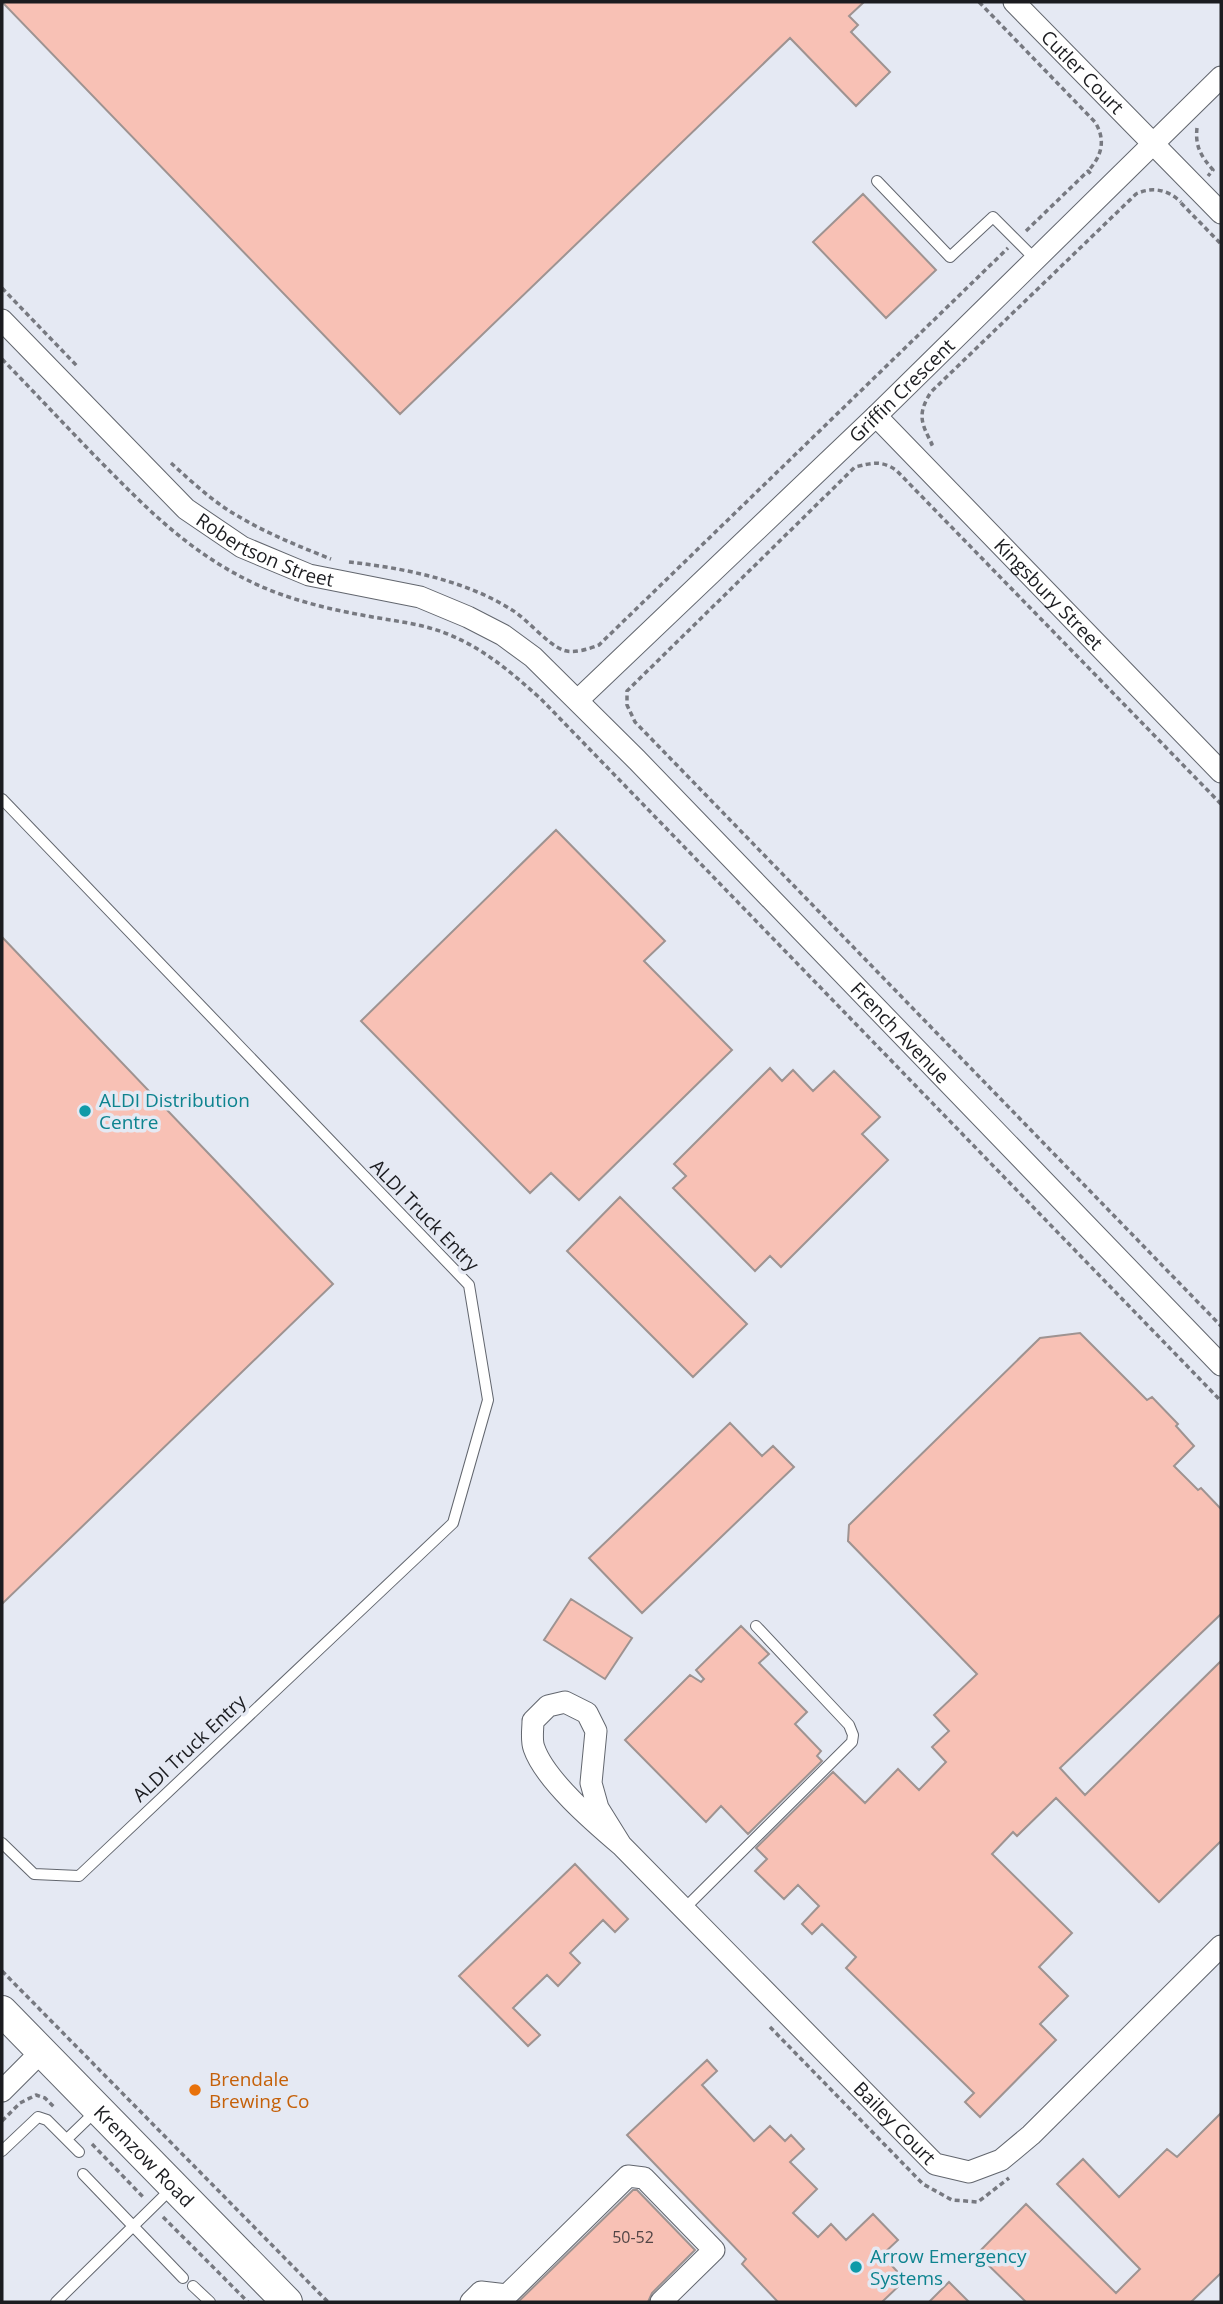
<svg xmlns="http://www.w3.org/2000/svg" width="1223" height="2304" viewBox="0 0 1223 2304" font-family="'Open Sans',sans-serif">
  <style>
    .building { fill: #f8c1b5; stroke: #9e9391; stroke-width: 2 }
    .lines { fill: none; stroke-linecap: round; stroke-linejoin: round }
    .lane-casing { stroke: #62666e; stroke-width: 12 }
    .street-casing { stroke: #62666e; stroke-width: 23 }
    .secondary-casing { stroke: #62666e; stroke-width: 32 }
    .path { stroke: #777980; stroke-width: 3.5; stroke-dasharray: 5 3.5; stroke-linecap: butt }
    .lane { stroke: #fff; stroke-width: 10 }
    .street { stroke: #fff; stroke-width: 21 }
    .secondary { stroke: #fff; stroke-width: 30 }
    .culture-dot { fill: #0f9aa8; stroke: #e5e9f3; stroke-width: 2.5 }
    .food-dot { fill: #e8710a; stroke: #e5e9f3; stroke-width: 2.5 }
    .labels { text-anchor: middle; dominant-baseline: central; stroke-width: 7; stroke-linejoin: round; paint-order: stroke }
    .number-label { font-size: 16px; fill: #524545 }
    .street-label { font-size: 19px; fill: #1b1c20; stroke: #e5e9f3 }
    .culture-label { font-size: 19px; fill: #0d838f; stroke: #e5e9f3; text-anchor: start }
    .food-label { font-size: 19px; fill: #c56008; stroke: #e5e9f3; text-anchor: start }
  </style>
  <rect width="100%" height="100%" fill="#e5e9f3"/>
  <path class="building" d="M2,2H864L849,16L858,25L851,32L890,72L856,106L790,38L400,414Z
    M863,194L936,270L886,318L813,242Z
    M556,830L665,941L644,961L732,1050L579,1200L551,1173L530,1193L361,1021Z
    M2,937L333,1284L2,1604Z
    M770,1068L782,1081L793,1070L813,1091L834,1071L880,1117L862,1134L888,1160L781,1267L770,1256L755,1271L673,1188L686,1176L674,1164Z
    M620,1197L747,1324L693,1377L567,1251Z
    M1080,1333L1147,1400L1152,1397L1178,1424L1176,1426L1194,1446L1174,1466L1198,1490L1201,1488L1221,1509V1614L1060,1768L1085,1795L1221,1661V1841L1159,1902L1056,1798L1017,1836L1013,1832L992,1854L1072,1933L1039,1967L1068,1996L1040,2024L1056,2040L980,2117L965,2102L974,2093L846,1968L856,1957L822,1924L812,1934L802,1924L819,1906L798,1885L784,1899L755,1871L767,1859L756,1848L833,1772L865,1803L898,1769L919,1790L946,1762L932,1747L949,1731L934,1715L977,1674L848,1541L849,1525L1040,1338Z
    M730,1423L762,1456L773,1446L794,1467L642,1613L589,1558Z
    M571,1599L632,1638L605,1679L544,1640Z
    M741,1626L769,1654L759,1663L807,1712L795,1724L821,1751L817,1756L822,1761L748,1834L721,1806L706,1822L625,1740L690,1675L701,1682L704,1679L696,1670Z
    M575,1864L628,1919L615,1932L603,1920L570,1953L580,1963L558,1986L547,1975L513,2008L540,2035L528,2046L459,1976Z
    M707,2060L717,2071L702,2085L754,2141L770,2126L785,2141L791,2135L804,2149L790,2162L817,2189L793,2213L818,2237L831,2224L846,2240L873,2214L898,2240L882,2255L905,2280L882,2302H778L742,2264L746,2259L627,2135Z
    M1221,2113V2273L1191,2302H1026L977,2254L1026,2204L1116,2293L1140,2269L1057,2184L1083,2159L1119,2197L1167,2149L1177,2157Z
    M633,2190H637L695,2250L652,2293L648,2302H518Z
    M949,2282L969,2302H929Z"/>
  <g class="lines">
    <defs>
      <path id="lane" d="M877,181L950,257L993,217L1035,259
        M2,799L469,1285L488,1400L453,1523L79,1876L34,1874L2,1843
        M684,1909L852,1742L853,1735L849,1725L756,1626
        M67,2139L96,2111
        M2,2151L38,2117L47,2120L79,2152
        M83,2174L183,2278
        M193,2286L210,2302
        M56,2302L171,2189"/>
      <g id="street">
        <path id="s1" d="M1014,2L1221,213"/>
        <path id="s2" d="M2,320L186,509L242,547L309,575L420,597L468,617L503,635L533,657L637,760L1221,1365"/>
        <path id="s3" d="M876,416L1221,772"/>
        <path id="s4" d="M578,700L876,416L1221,77"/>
        <path id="s5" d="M621,1845L598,1808L591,1783L596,1731L587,1713L565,1702L548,1706L533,1721C533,1729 531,1740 534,1748C545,1780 594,1822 621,1845L935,2164L969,2172L1001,2160L1031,2135L1221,1946"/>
        <path d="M2,2091L41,2052"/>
        <path d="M471,2302L481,2292L507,2295L628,2176L644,2178L714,2250L661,2302"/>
      </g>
      <g id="secondary">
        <path id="s6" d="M2,2011L287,2302"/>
      </g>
    </defs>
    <use href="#lane" class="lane-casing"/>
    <use href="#street" class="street-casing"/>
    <use href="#secondary" class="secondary-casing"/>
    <path class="path" d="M979,2L1095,122C1106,140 1102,156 1088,171
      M1197,128C1195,147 1201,156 1213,170L1208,176
      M1181,203L1221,244
      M1026,231L1088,171L1093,176
      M2,288L78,367
      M2,359C33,391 63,423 94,455C146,508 191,555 260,586C292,600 328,609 362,615C392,621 422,623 450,635C486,650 513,674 541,699L1221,1401
      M930,445L932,444C921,423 917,414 931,392L1136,194C1153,186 1168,190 1181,202
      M171,463C191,481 212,501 236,515C266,533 298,546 331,559
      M349,562C403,568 465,580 512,610C527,619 547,644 563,650C573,654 589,649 599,645L1008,248
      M1221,804L896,470C881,460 872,463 855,467L627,691V705L635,722L1221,1326
      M2,1971L328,2302
      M770,2027L923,2184L952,2200L978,2202L1009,2178
      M2,2059H3
      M2,2121L20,2103L36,2095L45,2098L54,2107
      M92,2144L145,2199
      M163,2217L248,2302"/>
    <use href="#lane" class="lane"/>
    <use href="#street" class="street"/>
    <use href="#secondary" class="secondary"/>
  </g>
  <g class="culture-dot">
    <circle cx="85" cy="1111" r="7"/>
    <circle cx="856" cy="2267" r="7"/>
  </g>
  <circle class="food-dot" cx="195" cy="2090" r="7"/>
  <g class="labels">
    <g class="number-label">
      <text x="633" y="2237">50-52</text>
    </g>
    <g class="street-label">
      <text stroke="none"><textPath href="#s1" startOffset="98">Cutler Court</textPath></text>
      <text stroke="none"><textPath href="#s4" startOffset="448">Griffin Crescent</textPath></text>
      <text stroke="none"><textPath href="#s2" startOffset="354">Robertson Street</textPath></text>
      <text stroke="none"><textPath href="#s3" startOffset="248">Kingsbury Street</textPath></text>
      <text stroke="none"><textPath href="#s2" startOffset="1171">French Avenue</textPath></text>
      <text transform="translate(425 1215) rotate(46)">ALDI Truck Entry</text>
      <text transform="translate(189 1748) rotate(-43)">ALDI Truck Entry</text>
      <text stroke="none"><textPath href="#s5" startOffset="754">Bailey Court</textPath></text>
      <text stroke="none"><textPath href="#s6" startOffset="203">Kremzow Road</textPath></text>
    </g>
    <g class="culture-label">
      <text x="99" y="1100">ALDI Distribution<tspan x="99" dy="22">Centre</tspan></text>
      <text x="870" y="2256">Arrow Emergency<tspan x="870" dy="22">Systems</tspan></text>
    </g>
    <g class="food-label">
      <text x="209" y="2079">Brendale<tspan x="209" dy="22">Brewing Co</tspan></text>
    </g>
  </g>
  <rect width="1223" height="2304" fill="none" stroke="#1b1c20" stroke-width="7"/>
</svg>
